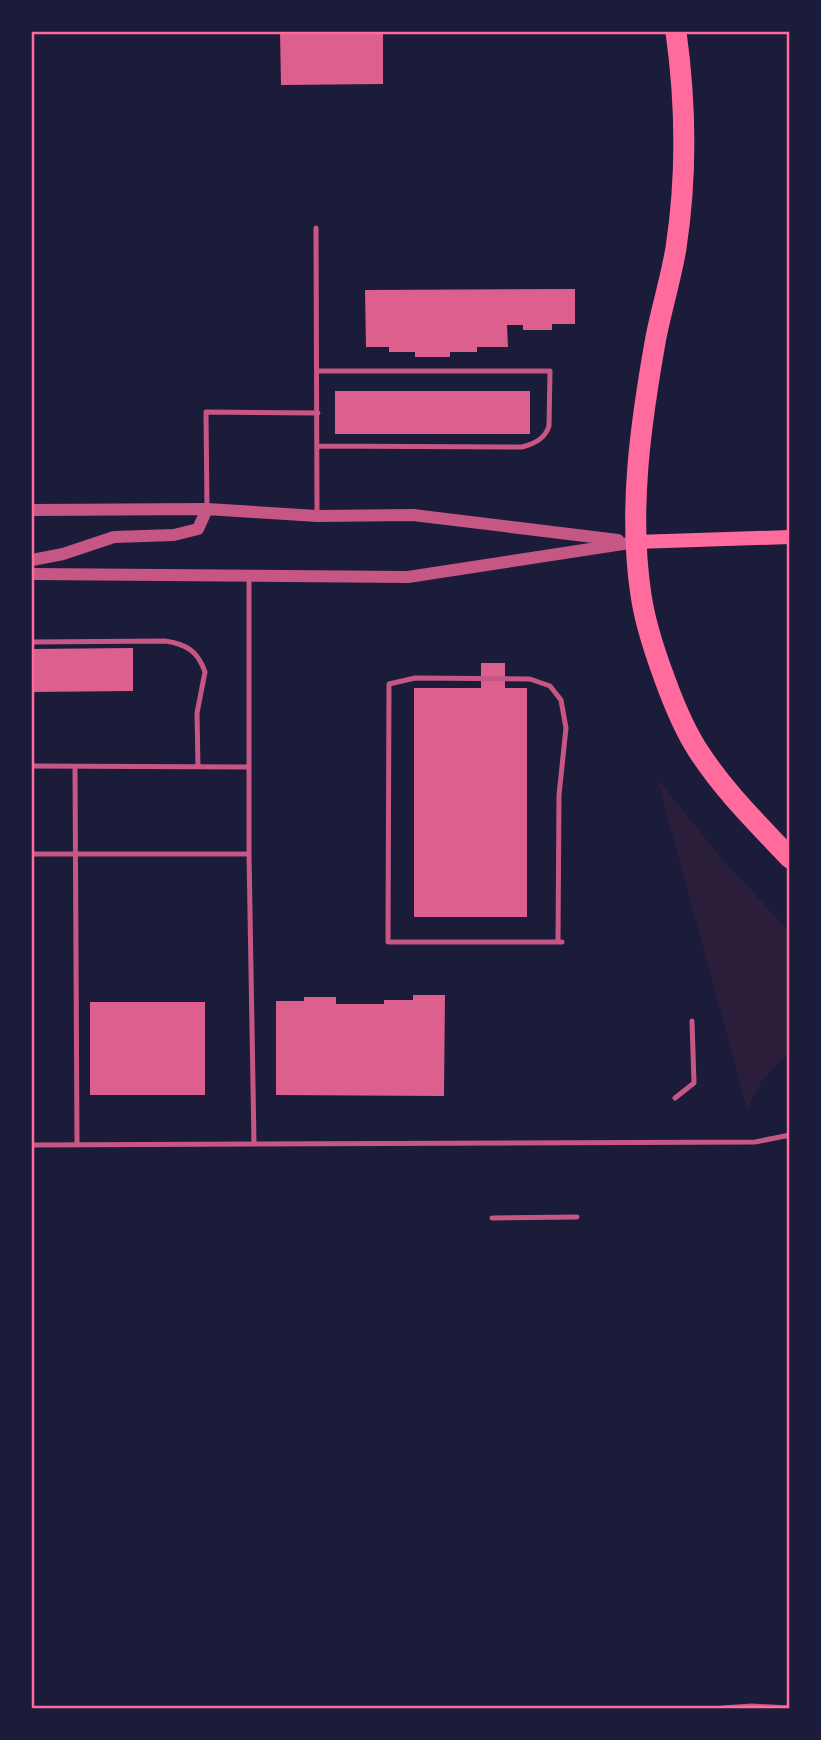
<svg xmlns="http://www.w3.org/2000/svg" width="821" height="1740" viewBox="0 0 821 1740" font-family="Inter,sans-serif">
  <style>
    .green { fill: #2a1e3b }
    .building { fill: #dd5f8e }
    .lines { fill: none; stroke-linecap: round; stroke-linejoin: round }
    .service { stroke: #c65784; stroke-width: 5 }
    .tertiary { stroke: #c65784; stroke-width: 12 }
    .secondary { stroke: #ff6b9d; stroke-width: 14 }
    .motorway { stroke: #ff6b9d; stroke-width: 21 }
    .neatline { fill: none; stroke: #ff6b9d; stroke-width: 2.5 }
  </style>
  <rect width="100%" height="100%" fill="#1b1b3a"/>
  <path class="green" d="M657,778L718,854L789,931V1056L784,1058L761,1082L747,1109Z"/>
  <path class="building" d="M280,32H383V84L281,85Z
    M575,289V324H552V330H523V325H507L508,347H477V352H450V357H415V352H389V347H366L365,290Z
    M335,391H530V434H335Z
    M133,648V691L32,692V649Z
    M481,663H505V688H527V917H414V688H481Z
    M413,995H445L444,1096L276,1095V1001H304V997H336V1004H384V1000H413Z
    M90,1002H205V1095H90Z"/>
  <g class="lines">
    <path class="service" d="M316,228L317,515
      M318,371H550L549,426C545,439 534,444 522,447L318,446
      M207,509L206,412L318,413
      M249,577V854L254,1143
      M32,642L165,641C186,644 198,651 205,672L197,713L198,767
      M32,766L249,767
      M75,767L77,1144
      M32,854H249
      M558,942L559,795L566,728L561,700L550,686L530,679L415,678L389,684L388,942H562
      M675,1098L694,1083L692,1021
      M32,1145L755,1142L790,1135
      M492,1218L577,1217
      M722,1708L752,1706L790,1708"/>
    <path class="tertiary" d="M32,510L207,509L317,516L413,515L618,540
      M32,560L63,554L114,537L174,535L198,529L207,509
      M32,574L408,577L636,542"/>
    <path class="secondary" d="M636,542L790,537"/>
    <path class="motorway" d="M676,32C686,104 687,176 676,248C671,278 662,307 656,337C641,421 628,510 641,595C645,623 654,650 664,677C673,702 683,727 697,749C723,790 757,823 790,858"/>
  </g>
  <rect width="821" height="1740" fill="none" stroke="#1b1b3a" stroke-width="66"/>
  <rect x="33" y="33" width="755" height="1674" class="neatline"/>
</svg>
